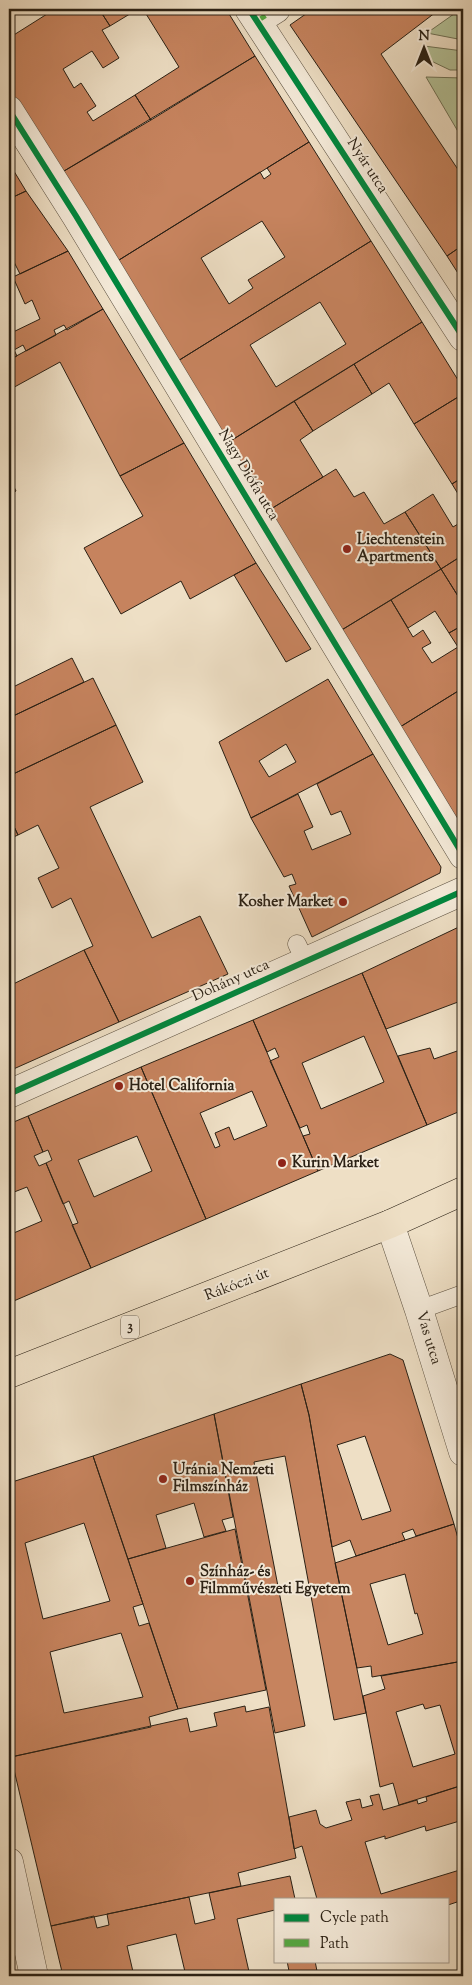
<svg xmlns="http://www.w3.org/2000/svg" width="472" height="1985" viewBox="0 0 472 1985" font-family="'Sorts Mill Goudy',serif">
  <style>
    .green { fill: #b4c298; stroke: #6f7156 }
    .building { fill: #c6835e; stroke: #2a2014; fill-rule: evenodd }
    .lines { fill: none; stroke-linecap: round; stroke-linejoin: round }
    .lane-casing { stroke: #5b5040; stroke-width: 19 }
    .street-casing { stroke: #5b5040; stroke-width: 29 }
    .primary-casing { stroke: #2a2014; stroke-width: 29 }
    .lane { stroke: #f4ead9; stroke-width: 18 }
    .street { stroke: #f4ead9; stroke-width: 28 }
    .primary { stroke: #eedfc5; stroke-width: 28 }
    .quiet { stroke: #53aa42; stroke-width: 5; stroke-dasharray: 10 5; stroke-linecap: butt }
    .cycleway-casing { stroke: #f4ead9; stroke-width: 9 }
    .cycleway { stroke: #00873e; stroke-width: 6 }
    .poi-dot { fill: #8f2418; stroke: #f4ead9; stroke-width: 2 }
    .labels { text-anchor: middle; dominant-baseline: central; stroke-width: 4; stroke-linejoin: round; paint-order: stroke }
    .shield { fill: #f4ead9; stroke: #675d4f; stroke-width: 1 }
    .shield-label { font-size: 14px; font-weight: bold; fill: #2a2014 }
    .street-label { font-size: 15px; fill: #2a2014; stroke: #f4ead9 }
    .poi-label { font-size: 15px; font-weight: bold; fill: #2a2014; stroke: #f4ead9; text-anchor: start }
  </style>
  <rect width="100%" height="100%" fill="#eedfc5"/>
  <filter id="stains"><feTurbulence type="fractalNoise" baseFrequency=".004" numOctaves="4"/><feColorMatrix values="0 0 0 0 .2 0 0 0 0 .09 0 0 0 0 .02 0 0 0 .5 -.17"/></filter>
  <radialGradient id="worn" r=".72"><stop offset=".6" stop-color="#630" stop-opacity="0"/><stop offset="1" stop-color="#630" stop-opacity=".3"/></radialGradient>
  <path class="green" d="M461,9H463V40L427,33Z
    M424,46L463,51V70H450L427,59Z
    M426,77L463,78V140Z"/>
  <path class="building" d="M55,9H99L110,26L102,30L119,58L103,68L92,51L63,69L74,88L81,83L96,106L87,112L93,121L135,95L151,120L59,174L9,98V38Z
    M99,9H138L110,26Z
    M143,9H226L255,56L151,120L135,95L179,67Z
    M313,9H440L381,54L463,177V245L447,256L290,25Z
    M255,56L309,142L111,265L59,174Z
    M309,142L371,241L173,364L111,265L260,172L264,179L271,174L267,168ZM262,221L285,257L248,280L253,288L229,304L201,258Z
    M9,163L26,191L9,199Z
    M26,191L68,251L20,274L9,252V199Z
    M371,241L422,322L224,445L173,364ZM320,302L346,344L276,387L250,345Z
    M463,245V281L447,256Z
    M68,251L103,309L67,330L64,325L54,330L56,335L26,351L23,345L14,350L17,356L9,360V334L40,319L32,300L25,304L13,277Z
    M103,309L184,443L120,476L60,362L9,390V360Z
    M422,322L463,388V394L414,424L389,383L372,394L354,364Z
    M354,364L372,394L313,431L294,401Z
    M463,394V477L452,484L414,424Z
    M294,401L313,431L300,440L323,477L266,512L224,445Z
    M184,443L256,563L190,599L181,581L121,614L84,548L143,516L120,476Z
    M336,469L354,497L364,492L384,524L405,512L441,569L340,631L266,512Z
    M9,477L16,491L9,495Z
    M463,477V502L452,484Z
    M433,494L453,527L463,521V555L441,569L405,512Z
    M463,555V604L441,569Z
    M256,563L311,649L286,662L234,575Z
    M441,569L463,604V625L449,633L435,611L408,628L391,600Z
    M391,600L413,637L423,630L431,643L422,648L432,663L458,647L449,633L463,625V688L400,727L340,631Z
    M72,658L84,682L9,718V689Z
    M93,678L116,725L9,776V718Z
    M328,679L373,754L251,818L219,742ZM286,744L296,762L269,777L259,761Z
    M463,688V828L400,727Z
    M116,725L143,782L90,807L152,938L200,916L228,974L119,1022L84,950L93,946L71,898L52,908L38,878L59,868L38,825L18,835L9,816V776Z
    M373,754L441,867L440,873L312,937L289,886L296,884L292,874L284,877L251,818L298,794L313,827L304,831L312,850L351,834L341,811L331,815L317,784Z
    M9,816L18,835L9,839Z
    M463,925V1012L458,1002L386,1029L362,973Z
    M84,950L119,1022L9,1071V986Z
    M362,973L427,1125L318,1171L303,1136L310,1134L307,1125L300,1128L270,1061L279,1057L275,1048L267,1052L253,1020ZM364,1036L384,1082L321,1109L302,1063Z
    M253,1020L318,1171L206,1219L141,1067ZM252,1091L267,1126L234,1140L229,1127L215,1133L220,1146L215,1148L200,1113Z
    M430,1048L434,1059L463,1049V1110L427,1125L398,1056Z
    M141,1067L206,1219L91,1268L72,1225L78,1223L69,1201L63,1204L46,1163L52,1160L48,1150L43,1152L28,1116ZM137,1136L152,1171L94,1197L78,1160Z
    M28,1116L43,1152L34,1156L39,1166L46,1163L91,1268L9,1303V1235L42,1221L27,1187L9,1194V1124Z
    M390,1354L403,1360L454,1524L416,1536L413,1529L402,1533L405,1540L356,1556L350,1540L332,1547L309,1415L301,1384ZM365,1436L391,1511L362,1520L337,1445Z
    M301,1384L309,1415L332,1547L366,1713L334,1720L285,1456L254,1462L305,1726L275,1733L214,1414Z
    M214,1414L233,1517L222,1520L226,1531L204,1537L194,1503L156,1515L166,1548L128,1559L93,1456Z
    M93,1456L143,1604L133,1607L139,1626L149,1623L178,1709L149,1717L151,1727L11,1757L9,1747V1483ZM84,1523L110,1601L43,1619L25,1543ZM121,1633L143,1697L64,1713L50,1652Z
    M454,1524L463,1556V1661L372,1677L371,1666L357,1668L335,1563ZM405,1574L415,1614L417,1613L423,1634L388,1645L370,1584Z
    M235,1529L266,1690L178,1709L128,1559Z
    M463,1661V1785L399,1805L393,1783L380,1787L363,1696L385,1689L381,1676ZM423,1704L425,1709L440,1705L455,1754L413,1767L396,1712Z
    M245,1706L246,1712L269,1707L296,1858L238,1873L241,1886L51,1926L11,1757L187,1718L190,1732L217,1726L214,1713Z
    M463,1785V1820L426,1831L425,1826L385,1839V1836L365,1842L381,1894L463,1869V1900L448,1905V1899H317L302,1846L294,1849L289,1817L316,1810L320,1824L326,1828L352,1820L346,1802L360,1799L362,1808L373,1805L370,1796L379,1794L383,1810L417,1800L418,1804L427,1801L426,1797Z
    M290,1876L295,1899H276V1915L275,1910L237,1919L250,1976H186L176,1934L127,1946L134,1976H63L51,1926L94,1916L97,1928L109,1925L107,1914L189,1897L195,1924L215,1919L209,1893Z
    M9,1949L16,1976H9Z
    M287,1961H315L318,1976H290Z"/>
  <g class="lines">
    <defs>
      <path id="lane" d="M297,944L305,961
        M419,1310L463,1294"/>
      <path id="street" d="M249,9L463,337
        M257,21L276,9
        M9,110L76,216L463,855
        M9,1094L463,891
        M390,1224L419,1310L463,1452
        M9,1862L34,1976"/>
      <path id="primary" d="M9,1374L390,1224L463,1191"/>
    </defs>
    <use href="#lane" class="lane-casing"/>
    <use href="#street" class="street-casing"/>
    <use href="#primary" class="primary-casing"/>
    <use href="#lane" class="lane"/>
    <use href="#street" class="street"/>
    <use href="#primary" class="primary"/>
    <path class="quiet" d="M257,21L276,9"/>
    <defs>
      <path id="cycleway" d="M249,9L463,337
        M9,110L76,216L463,855
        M9,1094L463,891"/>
    </defs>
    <use href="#cycleway" class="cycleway-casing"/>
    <use href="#cycleway" class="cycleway"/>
  </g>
  <g class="poi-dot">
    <circle cx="347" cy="549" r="5"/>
    <circle cx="343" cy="902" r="5"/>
    <circle cx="119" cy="1086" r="5"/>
    <circle cx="282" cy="1163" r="5"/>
    <circle cx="163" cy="1479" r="5"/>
    <circle cx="190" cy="1581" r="5"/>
  </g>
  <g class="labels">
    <rect class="shield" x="121" y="1315.5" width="18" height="23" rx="4"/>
    <g class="shield-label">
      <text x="130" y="1327">3</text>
    </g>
    <g class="street-label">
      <text transform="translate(367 166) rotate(57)">Nyár utca</text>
      <text transform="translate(248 475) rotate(59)">Nagy Diófa utca</text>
      <text transform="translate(231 981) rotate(-24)">Dohány utca</text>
      <text transform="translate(237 1285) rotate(-21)">Rákóczi út</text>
      <text transform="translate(428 1338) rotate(73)">Vas utca</text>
    </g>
    <g class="poi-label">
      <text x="357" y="540">Liechtenstein<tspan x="357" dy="17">Apartments</tspan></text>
      <text x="333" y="902" text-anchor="end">Kosher Market</text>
      <text x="129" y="1086">Hotel California</text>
      <text x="292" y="1163">Kurin Market</text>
      <text x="173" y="1470">Uránia Nemzeti<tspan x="173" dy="17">Filmszínház</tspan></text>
      <text x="200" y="1572">Színház- és<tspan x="200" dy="17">Filmművészeti Egyetem</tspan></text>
    </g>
  </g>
  <rect width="472" height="1985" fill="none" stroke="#eedfc5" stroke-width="30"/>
  <rect x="10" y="10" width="452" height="1965" fill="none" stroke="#2a2014" stroke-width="2.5"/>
  <rect x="15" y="15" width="442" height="1955" fill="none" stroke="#2a2014"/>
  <rect x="274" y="1898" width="175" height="65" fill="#f4ead9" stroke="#a3998a"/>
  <rect x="284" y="1914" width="25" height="8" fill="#00873e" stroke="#a3998a"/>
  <text x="320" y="1922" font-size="15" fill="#2a2014">Cycle path</text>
  <rect x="284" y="1939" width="25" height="8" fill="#53aa42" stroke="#a3998a"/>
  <text x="320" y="1948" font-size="15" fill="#2a2014">Path</text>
  <g transform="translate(424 48)" stroke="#f4ead9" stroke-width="4" paint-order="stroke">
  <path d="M0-4L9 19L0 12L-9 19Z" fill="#2a2014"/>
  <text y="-8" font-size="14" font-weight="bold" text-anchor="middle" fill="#2a2014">N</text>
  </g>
  <rect width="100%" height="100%" filter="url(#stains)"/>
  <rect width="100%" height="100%" fill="url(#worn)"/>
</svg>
